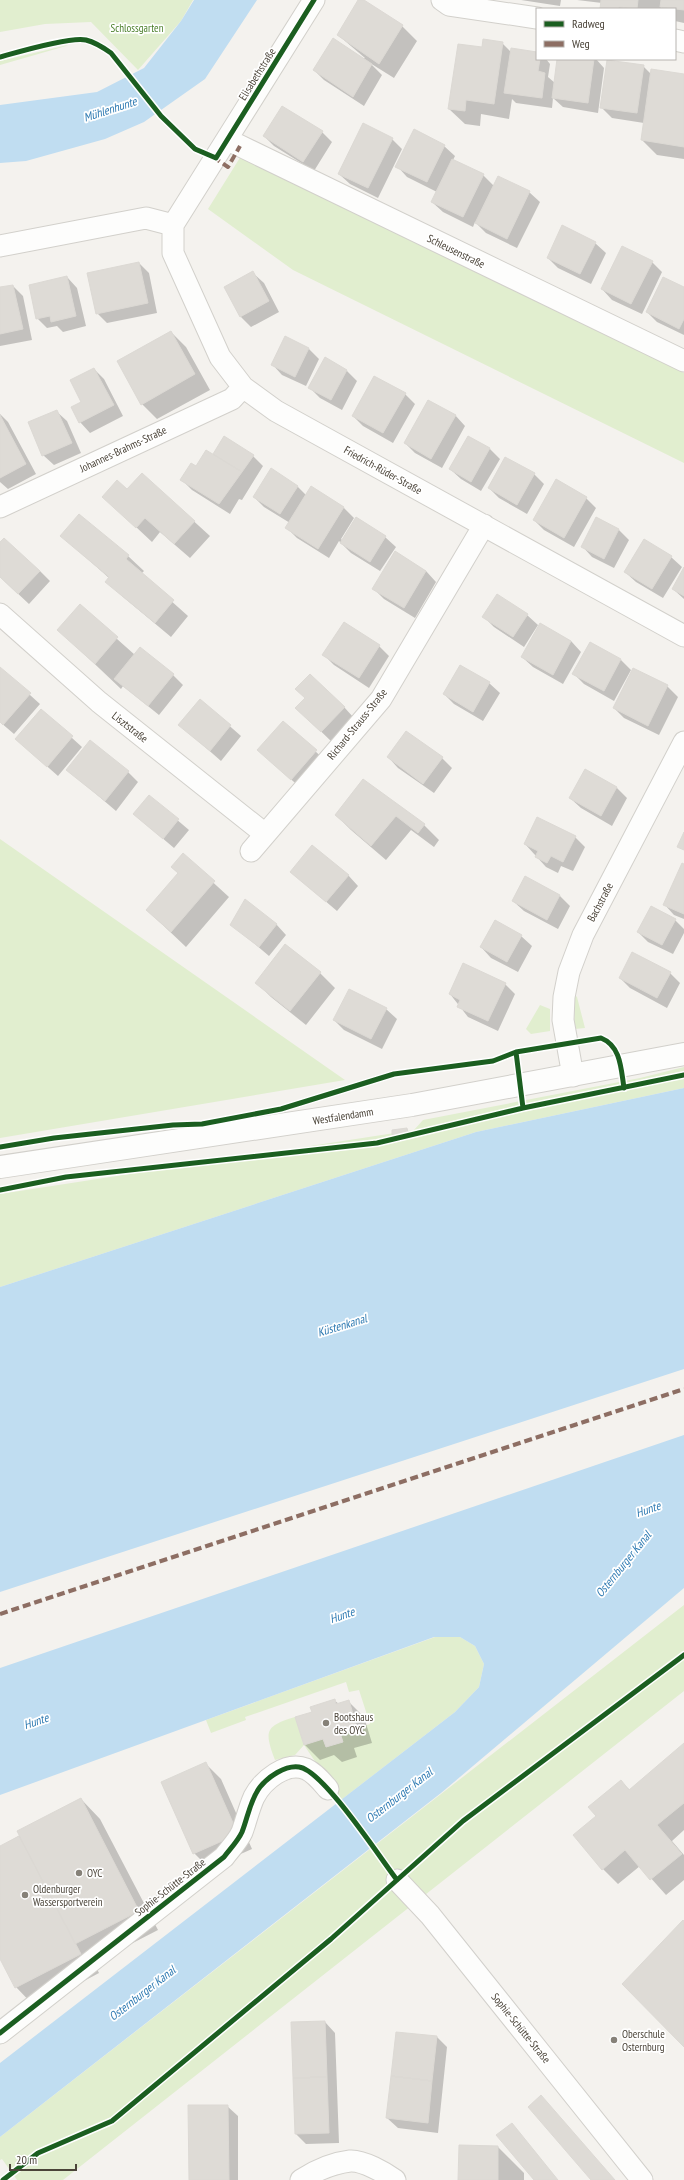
<svg xmlns="http://www.w3.org/2000/svg" width="684" height="2180" viewBox="0 0 684 2180" font-family="'PT Sans Narrow',sans-serif">
  <style>
    .green { fill: #e1eecf }
    .water { fill: #c0ddf1 }
    .shadow { fill: #0003 }
    .building { fill: #dedbd6; stroke: #dcd9d4 }
    .lines { fill: none; stroke-linecap: round; stroke-linejoin: round }
    .minor-casing { stroke: #d2d0cb; stroke-width: 23 }
    .tertiary-casing { stroke: #d2d0cb; stroke-width: 24 }
    .minor { stroke: #fdfdfc; stroke-width: 21 }
    .tertiary { stroke: #fdfdfc; stroke-width: 22 }
    .quiet { stroke: #8d6e63; stroke-width: 4; stroke-dasharray: 8 4; stroke-linecap: butt }
    .cycleway-casing { stroke: #fff; stroke-width: 8 }
    .cycleway { stroke: #1b5e20; stroke-width: 5 }
    .poi-dot { fill: #868178; stroke: #fff; stroke-width: 1.5 }
    .labels { text-anchor: middle; dominant-baseline: central; stroke-width: 3.5; stroke-linejoin: round; paint-order: stroke }
    .park-label { font-size: 11px; fill: #4a7f2a; stroke: #fff }
    .street-label { font-size: 11px; fill: #4b4439; stroke: #fff }
    .poi-label { font-size: 11px; fill: #4b4439; stroke: #fff; text-anchor: start }
    .water-label { font-size: 12px; font-style: italic; fill: #2e7ab2; stroke: #fff }
  </style>
  <rect width="100%" height="100%" fill="#f4f2ee"/>
  <path class="green" d="M0,0H193L181,21L138,70L91,22L45,24L0,32Z
    M68,45L66,46L0,65V61Z
    M241,156L684,373V463L293,270L208,209Z
    M0,839L345,1080L0,1138Z
    M575,995L577,997L585,1028L575,1029L574,1025Z
    M540,1005L550,1009V1031L531,1034L526,1029Z
    M684,1067V1088L476,1132L0,1287V1194L414,1130L423,1120L640,1078Z
    M684,1605V1691L63,2180H17L2,2159L0,2160V2137Z
    M435,1637H460L475,1646L484,1664L479,1687L455,1712L341,1800L304,1745L295,1755L275,1760C264,1731 265,1726 295,1717L304,1745L323,1739L326,1747L343,1742L340,1733L370,1724L359,1690L349,1692L346,1682L245,1717L246,1720L211,1733L206,1720Z"/>
  <path class="water" d="M194,0H257L205,79L144,122L105,139L26,161L0,163V105L97,92L144,68L181,21Z
    M684,1088V1369L0,1592V1287L476,1132Z
    M684,1435V1588L441,1793L0,2137V2063L455,1712L479,1687L484,1664L475,1646L460,1637H434L0,1795V1668Z"/>
  <path class="shadow" d="M359,0L402,26L417,41L394,78L370,63L382,75L364,106L324,80L314,70L365,58L338,35Z
    M521,0H561L560,6Z
    M577,0H684V23L675,21V9H663L661,7V9H602V3Z
    M502,43L511,52L537,53V59H546L550,64L548,77L555,83L558,59H596L604,68L598,113L563,107L553,98L552,108L516,103L512,99L509,119L481,114L480,126L465,124L449,109L483,48Z
    M643,66L652,75H684V159L657,155L642,140L644,123L612,118L601,107Z
    M322,132L332,142L314,171L274,146L264,136Z
    M392,139L402,149L378,198L350,184L339,174Z
    M444,146L455,156L453,160L483,175L494,186L529,192L540,202L517,248L486,233L475,222L473,227L443,212L432,202L437,192L407,177L397,166Z
    M595,243L606,253L591,284L558,268L548,258Z
    M652,262L662,272L642,314L612,300L602,289Z
    M139,263L149,273L157,313L107,323L97,313Z
    M253,273L264,283L279,312L251,327L241,317L225,288Z
    M67,277L77,288L86,326L63,332L57,326L47,328L37,318Z
    M13,286L23,296L32,340L0,346V288Z
    M684,288V335L657,322L647,312Z
    M171,332L186,347L210,390L157,419L142,404Z
    M285,338L309,349L319,359L306,386L282,375L272,364Z
    M325,359L347,371L357,381L342,410L320,398L310,388Z
    M94,369L104,379L123,416L90,433L80,422L83,402Z
    M405,394L415,404L393,443L363,426L353,416Z
    M56,411L67,421L81,453L54,465L43,455Z
    M0,414L8,422L36,474L8,489L0,482Z
    M455,415L465,426L442,468L415,453L405,443Z
    M469,437L490,449L500,459L481,491L461,479L450,469Z
    M224,438L253,456L263,466L242,500L239,499L230,514L192,490L182,480L213,455Z
    M271,470L298,487L307,496L312,488L344,508L354,518L341,539L342,540L385,537L396,547L380,571L351,553L339,541L329,558L297,538L287,528L290,523L264,507L254,497Z
    M142,474L210,536L190,558L160,532L152,542L104,497L127,490Z
    M534,474L544,484L527,514L499,498L489,488Z
    M586,498L596,508L574,547L544,530L534,520Z
    M79,515L128,556L144,571L141,574L188,616L171,637L122,596L107,581L109,578L62,536Z
    M618,529L629,540L614,568L592,557L582,546Z
    M0,544L40,571L50,581L29,604L0,577Z
    M395,553L426,571L436,582L415,618L384,599L374,589Z
    M671,557L682,567L663,598L636,582L625,572Z
    M684,569V599L673,589Z
    M80,606L135,655L173,675L183,685L159,715L123,686L121,689L59,630Z
    M527,615L538,625L524,647L494,627L484,617Z
    M540,625L571,641L581,652L563,684L533,667L522,657Z
    M590,643L621,660L631,670L614,701L584,684L574,674Z
    M379,646L389,656L369,688L334,665L324,655Z
    M0,668L40,704L14,734L0,722Z
    M633,670L667,686L678,697L659,735L624,718L614,708Z
    M489,683L500,693L483,721L454,704L444,694Z
    M306,698L344,707L354,718L332,742L307,718Z
    M200,700L241,736L221,761L180,725Z
    M41,710L82,747L58,776L16,739Z
    M283,722L326,761L302,789L269,760Z
    M388,757L442,758L452,768L434,793L398,768Z
    M68,770L128,772L138,782L116,811Z
    M585,771L617,788L627,798L612,826L581,808L570,798Z
    M363,780L424,825L439,840L434,847L411,830L386,860L351,830L336,815Z
    M149,796L189,830L174,848L134,814Z
    M575,837L585,847L573,871L561,866L558,873L546,867L525,844Z
    M183,855L229,897L186,947L147,910L179,874L172,867Z
    M684,865V919L674,915L664,904Z
    M291,872L348,875L358,886L337,911Z
    M526,878L560,896L570,906L558,929L524,911L513,901Z
    M675,920L684,929V933L673,954L648,942L638,932Z
    M231,924H276L286,935L269,956Z
    M521,936L532,946L518,972L491,958L481,947Z
    M320,973L335,988L306,1025L271,997L256,982Z
    M670,973L680,983L667,1008L630,988L620,978Z
    M505,984L515,994L498,1031L468,1017L450,994Z
    M386,1009L397,1019L382,1049L344,1030L334,1020Z
    M407,1129L412,1137L398,1140L393,1135Z
    M334,1700L339,1704L348,1701L364,1717L372,1743L354,1748L357,1757L342,1762L334,1755L320,1760L304,1744L313,1712Z
    M684,1745V1830L672,1841L684,1855V1880L666,1895L640,1866L618,1884L603,1869L597,1816L620,1781L630,1790Z
    M206,1764L221,1779L252,1849L209,1868L194,1853Z
    M81,1799L100,1819L158,1930L94,1963L99,1973L35,2007L16,1987L0,1957V1847Z
    M325,2022L335,2033L339,2143L306,2144L296,2134Z
    M437,2037L447,2047L438,2133L398,2128L387,2118Z
    M227,2106L238,2116V2180H190Z
    M498,2147L524,2173V2180H459Z"/>
  <path class="building" d="M358,0H364L403,25L379,64L337,35Z
    M601,0H638L637,9L619,7L618,9H600Z
    M661,0H684V10L660,7Z
    M333,38L372,64L353,97L313,70Z
    M483,39L503,42L494,104L466,100L465,111L448,109L458,44L482,47Z
    M511,48L537,52V59H540L538,71L545,73L542,98L504,93Z
    M557,59H594L588,103L552,98Z
    M607,60L644,65L637,113L600,108Z
    M651,69L684,74V147L641,140Z
    M282,106L323,131L303,162L263,136Z
    M363,123L393,138L368,188L338,174Z
    M414,129L445,145L427,182L395,167Z
    M452,159L484,174L463,217L431,202Z
    M498,176L530,191L507,239L475,223Z
    M562,225L596,242L580,274L547,258Z
    M622,246L653,261L631,304L601,289Z
    M139,262L148,303L96,314L87,273Z
    M253,271L269,301L240,317L224,287Z
    M67,276L76,316L51,322L50,316L36,319L29,285Z
    M663,277L684,287V319L679,329L646,312Z
    M13,285L23,329L0,334V287Z
    M171,331L195,374L141,405L117,361Z
    M285,336L309,348L295,377L271,365Z
    M325,357L347,370L331,400L308,388Z
    M94,368L114,405L79,423L71,407L81,402L70,380Z
    M374,376L406,393L383,433L352,416Z
    M428,400L456,415L431,459L404,443Z
    M57,410L72,443L42,456L28,422Z
    M0,415L26,464L0,478Z
    M224,436L254,455L242,472L213,454Z
    M468,436L490,448L471,482L449,469Z
    M206,450L242,472L219,504L180,480L191,463L196,466Z
    M505,457L535,473L517,505L488,488Z
    M271,468L298,486L280,514L253,497Z
    M142,473L195,521L174,544L145,518L136,528L102,497L117,480L127,489Z
    M556,479L587,497L564,538L533,520Z
    M311,486L344,507L318,549L285,528Z
    M79,514L129,555L126,559L174,600L155,623L105,582L109,577L60,536Z
    M356,517L386,536L370,562L340,543Z
    M596,517L619,529L604,559L581,547Z
    M4,538L40,571L18,594L0,577V542Z
    M644,539L672,556L652,589L624,572Z
    M395,551L426,571L404,608L372,589Z
    M684,567V596L672,589Z
    M497,594L528,614L513,637L482,617Z
    M80,604L118,637L95,664L57,630Z
    M344,622L380,645L359,678L322,655Z
    M540,623L571,641L553,675L521,657Z
    M590,642L621,659L604,691L572,674Z
    M140,647L174,674L148,706L114,679Z
    M460,665L490,682L473,712L443,694Z
    M0,667L31,693L3,725L0,722Z
    M633,668L668,685L648,726L613,708Z
    M310,674L345,707L321,732L295,708L305,698L295,689Z
    M200,699L231,725L210,751L178,725Z
    M41,709L73,736L47,767L15,739Z
    M283,721L317,750L291,780L257,750Z
    M406,731L443,757L423,784L387,757Z
    M90,740L129,771L105,801L66,770Z
    M585,769L617,787L601,816L569,798Z
    M363,779L425,824L418,833L396,816L371,846L335,815Z
    M149,795L179,819L163,839L133,814Z
    M537,817L576,836L563,862L551,856L547,863L535,857L538,851L524,844Z
    M684,832V850L677,847Z
    M312,845L349,875L326,902L290,872Z
    M183,853L215,881L171,932L146,910L178,873L171,867Z
    M682,863L684,864V914L663,905Z
    M525,876L560,895L547,920L512,901Z
    M245,899L277,924L259,947L230,925Z
    M651,906L676,919L662,945L637,932Z
    M495,920L522,935L507,962L480,947Z
    M285,944L321,972L290,1011L255,983Z
    M632,952L671,972L657,998L619,978Z
    M463,963L506,983L488,1021L457,1007L460,1000L449,994Z
    M349,989L387,1008L371,1039L333,1020Z
    M407,1128L408,1133L392,1135V1130Z
    M335,1699L336,1704L349,1700L357,1728L340,1733L343,1742L326,1747L323,1739L304,1745L295,1717L312,1712L310,1707Z
    M684,1743V1803L657,1825L682,1854L650,1880L625,1850L602,1870L573,1835L596,1816L588,1807L621,1780L629,1790Z
    M206,1762L238,1834L193,1854L161,1782Z
    M81,1798L139,1911L75,1944L17,1831Z
    M19,1836L81,1954L15,1988L0,1959V1846Z
    M683,1920L684,1921V2047L622,1984Z
    M325,2021L327,2077L293,2078L291,2022Z
    M396,2032L437,2036L432,2081L391,2076Z
    M391,2076L432,2081L428,2123L386,2118Z
    M327,2077L329,2133L295,2134L293,2078Z
    M541,2095L615,2180H591L528,2107Z
    M188,2105H228L229,2180H189Z
    M512,2123L558,2180H534L496,2135Z
    M459,2145L498,2146V2180H458Z"/>
  <g class="lines">
    <defs>
      <path id="minor" d="M442,0L449,5L537,18
        M675,40L684,42
        M228,140L684,361
        M173,225V253L220,357L243,387L276,411L684,636
        M0,246L146,218L173,225L314,0
        M0,507L232,399L243,387
        M0,614L99,702L265,834
        M251,851L381,699L484,525
        M573,1076L563,1020L564,997L569,972L583,935L684,742
        M397,1880L430,1915L642,2180
        M0,2033L224,1857C230,1849 238,1841 242,1832C246,1821 249,1808 254,1797C263,1780 286,1761 306,1769C315,1773 322,1782 328,1789
        M301,2180C315,2171 333,2163 350,2161C363,2160 385,2173 395,2180"/>
      <path id="tertiary" d="M0,1167L412,1105L684,1054"/>
    </defs>
    <use href="#minor" class="minor-casing"/>
    <use href="#tertiary" class="tertiary-casing"/>
    <use href="#minor" class="minor"/>
    <use href="#tertiary" class="tertiary"/>
    <path class="quiet" d="M213,157L228,167L240,146
      M0,1614L684,1389"/>
    <defs>
      <path id="cycleway" d="M0,57C18,52 71,36 86,40C94,42 104,48 111,53L161,116L195,149L216,158L314,0
        M523,1108L516,1052L601,1038C621,1046 621,1069 624,1088
        M0,1147L54,1138L173,1125L202,1124L281,1109L394,1074L493,1061L516,1052
        M0,1190L66,1177L377,1143L523,1108L684,1075
        M0,2033L224,1857C230,1849 238,1841 242,1832C248,1817 250,1800 260,1787C268,1777 285,1765 299,1767C323,1770 380,1858 397,1880
        M3,2180L38,2153L112,2121L331,1939L463,1821L684,1655"/>
    </defs>
    <use href="#cycleway" class="cycleway-casing"/>
    <use href="#cycleway" class="cycleway"/>
  </g>
  <g class="poi-dot">
    <circle cx="326" cy="1723" r="4"/>
    <circle cx="79" cy="1873" r="4"/>
    <circle cx="25" cy="1895" r="4"/>
    <circle cx="614" cy="2040" r="4"/>
  </g>
  <g class="labels">
    <g class="park-label">
      <text x="137" y="28">Schlossgarten</text>
    </g>
    <g class="street-label">
      <text transform="translate(257 74) rotate(-58)">Elisabethstraße</text>
      <text transform="translate(456 251) rotate(26)">Schleusenstraße</text>
      <text transform="translate(123 449) rotate(-25)">Johannes-Brahms-Straße</text>
      <text transform="translate(383 470) rotate(29)">Friedrich-Rüder-Straße</text>
      <text transform="translate(357 724) rotate(-51)">Richard-Strauss-Straße</text>
      <text transform="translate(130 727) rotate(38)">Lisztstraße</text>
      <text transform="translate(600 902) rotate(-62)">Bachstraße</text>
      <text transform="translate(343 1116) rotate(-9)">Westfalendamm</text>
      <text transform="translate(170 1887) rotate(-38)">Sophie-Schütte-Straße</text>
      <text transform="translate(521 2028) rotate(51)">Sophie-Schütte-Straße</text>
    </g>
    <g class="poi-label">
      <text x="334" y="1717">Bootshaus<tspan x="334" dy="13">des OYC</tspan></text>
      <text x="87" y="1873">OYC</text>
      <text x="33" y="1889">Oldenburger<tspan x="33" dy="13">Wassersportverein</tspan></text>
      <text x="622" y="2034">Oberschule<tspan x="622" dy="13">Osternburg</tspan></text>
    </g>
    <g class="water-label">
      <text transform="translate(110 109) rotate(-18)">Mühlenhunte</text>
      <text transform="translate(342 1325) rotate(-17)">Küstenkanal</text>
      <text transform="translate(648 1509) rotate(-19)">Hunte</text>
      <text transform="translate(623 1564) rotate(-51)">Osternburger Kanal</text>
      <text transform="translate(342 1615) rotate(-19)">Hunte</text>
      <text transform="translate(36 1721) rotate(-19)">Hunte</text>
      <text transform="translate(399 1795) rotate(-38)">Osternburger Kanal</text>
      <text transform="translate(142 1993) rotate(-38)">Osternburger Kanal</text>
    </g>
  </g>
  <rect x="536" y="8" width="140" height="52" fill="#ffffff" stroke="#b7b4b0"/>
  <rect x="544" y="21" width="20" height="6" fill="#1b5e20" stroke="#b7b4b0"/>
  <text x="572" y="28" font-size="12" fill="#4b4439">Radweg</text>
  <rect x="544" y="41" width="20" height="6" fill="#8d6e63" stroke="#b7b4b0"/>
  <text x="572" y="48" font-size="12" fill="#4b4439">Weg</text>
  <path d="M10 2164v6h66v-6" fill="none" stroke="#4b4439" stroke-width="2"/>
  <text x="16" y="2164" font-size="12" fill="#4b4439" stroke="#ffffff" stroke-width="3" paint-order="stroke">20 m</text>
</svg>
